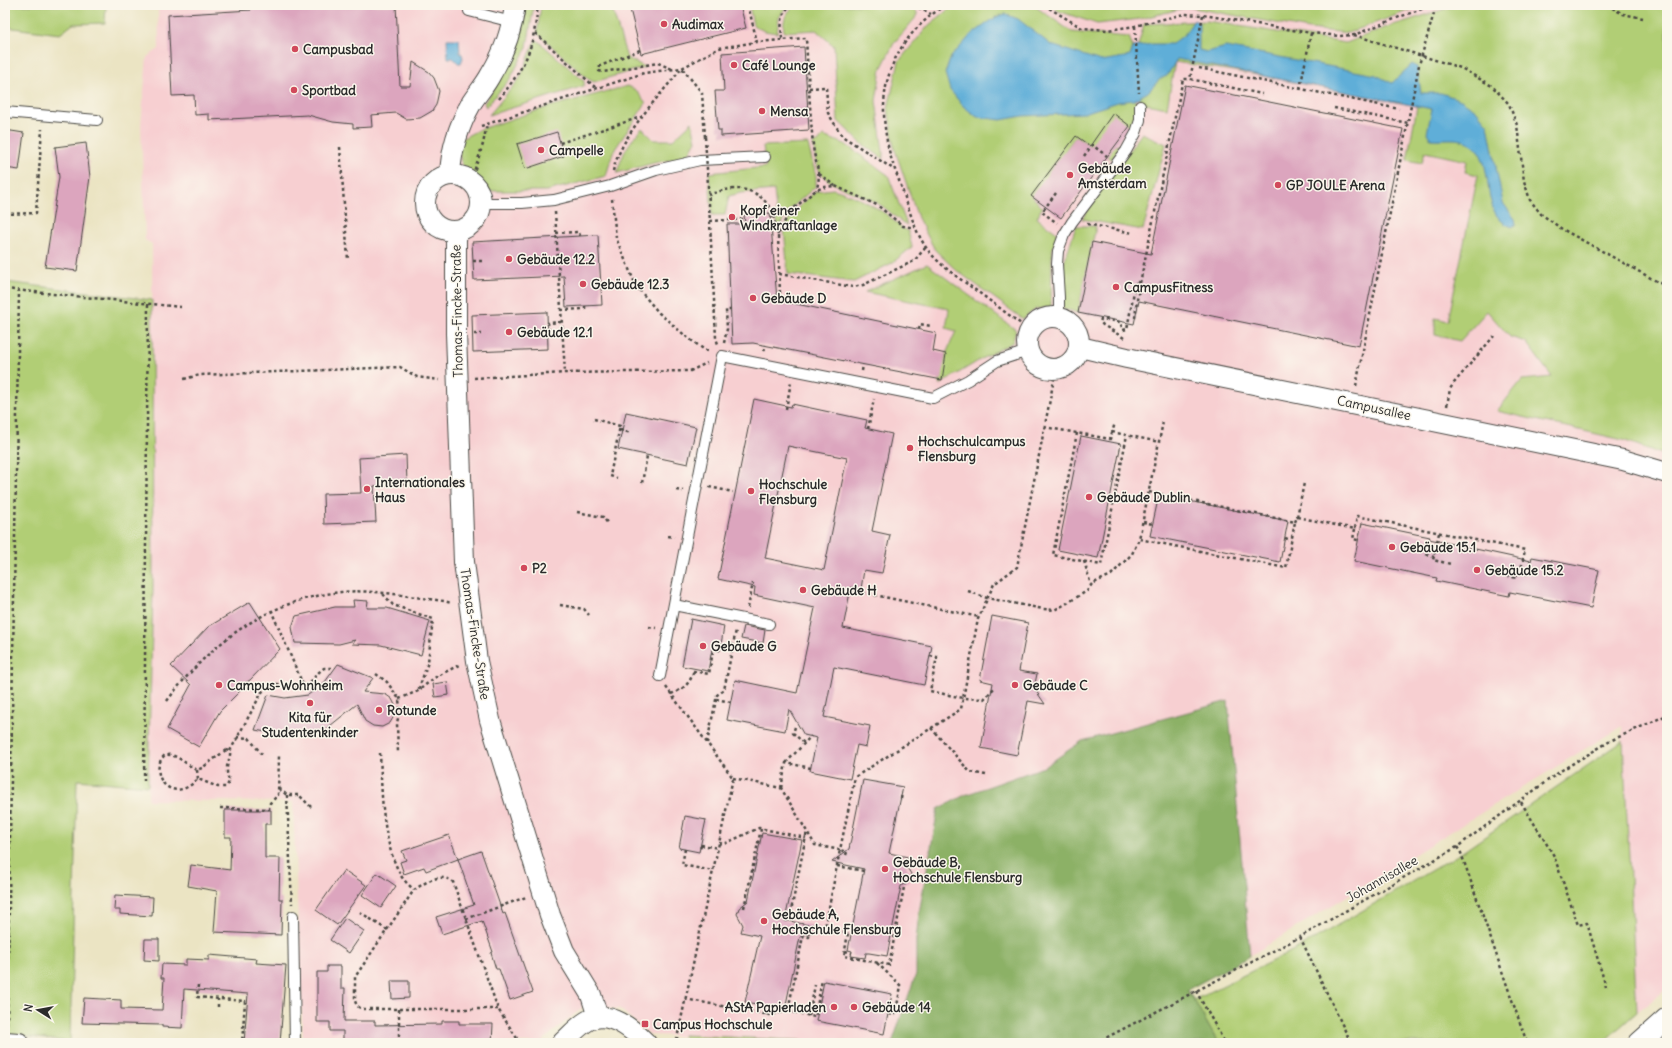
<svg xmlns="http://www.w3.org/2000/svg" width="1672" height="1048" viewBox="0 0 1672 1048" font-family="Delius,sans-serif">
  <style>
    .built { fill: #f7cfd1 }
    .green { fill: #b1ce74; stroke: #6e7c50 }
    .forest { fill: #8cb166; stroke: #5c6e48 }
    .water { fill: #5eaed8; stroke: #446c82 }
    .building { fill: #dca5be; fill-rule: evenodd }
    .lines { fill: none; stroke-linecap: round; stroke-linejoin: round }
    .lane-casing { stroke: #484742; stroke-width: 12 }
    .street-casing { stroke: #484742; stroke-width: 22 }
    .secondary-casing { stroke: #484742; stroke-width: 24 }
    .path { stroke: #484742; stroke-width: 2.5; stroke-dasharray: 3 3; stroke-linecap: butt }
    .lane { stroke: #fff; stroke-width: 10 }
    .street { stroke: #fff; stroke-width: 20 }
    .secondary { stroke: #fff; stroke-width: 22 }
    .path-bridge { stroke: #484742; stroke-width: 2.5; stroke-dasharray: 3 3; stroke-linecap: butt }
    .poi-dot { fill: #d1495b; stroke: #fbf7ec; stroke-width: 1.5 }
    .labels { text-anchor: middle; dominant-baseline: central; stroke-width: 3; stroke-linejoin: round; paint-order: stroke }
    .poi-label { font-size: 13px; font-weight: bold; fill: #2b2b2b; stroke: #fbf7ec; text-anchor: start }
    .street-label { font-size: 13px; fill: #2b2b2b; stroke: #fbf7ec }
  </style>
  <rect width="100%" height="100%" fill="#fbf7ec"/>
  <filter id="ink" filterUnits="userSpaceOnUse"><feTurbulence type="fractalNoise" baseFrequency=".025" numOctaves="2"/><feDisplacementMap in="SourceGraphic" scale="8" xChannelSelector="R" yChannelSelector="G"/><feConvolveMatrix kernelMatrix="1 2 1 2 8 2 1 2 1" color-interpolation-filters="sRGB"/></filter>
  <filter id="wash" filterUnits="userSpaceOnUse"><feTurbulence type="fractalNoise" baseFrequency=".012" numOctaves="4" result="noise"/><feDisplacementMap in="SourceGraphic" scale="16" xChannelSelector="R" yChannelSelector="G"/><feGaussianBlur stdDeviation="0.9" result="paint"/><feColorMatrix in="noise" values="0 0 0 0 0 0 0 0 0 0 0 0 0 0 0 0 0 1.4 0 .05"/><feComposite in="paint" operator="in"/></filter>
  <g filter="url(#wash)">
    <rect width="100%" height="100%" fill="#ebe4c3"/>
    <path class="built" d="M158,5H1667V989L1637,1012L1622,726L1250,956L1089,1043H858L649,1035L620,1009L583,1007L540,1043H303L293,802L148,800L153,590L152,244L145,240L141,125L147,57L159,49Z"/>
    <path class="green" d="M5,5H106L105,23L73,24L60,34L5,27Z
      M522,5H534L527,47L510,79L486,107L484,103L495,87Z
      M541,5H611L627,58L645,67L594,82L588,79L537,33Z
      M749,5H787L779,18L777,33L764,31L753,25Z
      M795,5H905L915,9L918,15L894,43L881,69L876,101L884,159L862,144L838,121L834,46L816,30L784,32C782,20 786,13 795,5Z
      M954,5H1033L1072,32L1129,37L1133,47L1134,99L1139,106L1138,46L1144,24L1207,21L1346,43L1387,27L1458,5H1667V456L1623,440L1497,411L1522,380L1552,377L1526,342L1510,337L1487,311L1460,341L1435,335V318L1448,321L1478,175L1465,172L1467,161L1425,152L1422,163L1407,160L1417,106L1252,74L1175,62L1167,108L1146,104L1140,106L1130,126L1113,114L1115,146L1121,145L1112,160L1076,136L1032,196L1042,207L1037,218L1057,233L1052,252L1051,307L1036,309L1023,319L956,270L935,250L918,218L894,147L888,108L899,61L929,25Z
      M1051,5H1424L1348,33L1309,29L1188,7L1140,19L1097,24L1058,11Z
      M536,39L584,81V86L489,115L520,78Z
      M628,86L636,90L646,103L613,152L606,176L547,191H487L481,186L472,172L462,165L458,150L463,138L478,130L548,107Z
      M692,122L696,141L687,157L654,163L617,173C623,152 628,144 642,128L654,140H673Z
      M1142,133L1166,144L1143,230L1082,219L1105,183Z
      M823,136L845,144L888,175L907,225C897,220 891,212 882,206C865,194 837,190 823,176C815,167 815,154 813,143L818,142Z
      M808,144L816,176V186L787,212L778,231L774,190L741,193L729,196L725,215H712L709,173L766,167L763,146Z
      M833,189C851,194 870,203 886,214C894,220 899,227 908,231L912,247L892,263L854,282L788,274L784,228L794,211L816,191Z
      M1076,226H1096L1078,313L1062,308V269Z
      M927,264L1016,330L1013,342L983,358L939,385L946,354L956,331L946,328L949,309L865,292Z
      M5,282L152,300L153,590L148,786L77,780L70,1042L5,1034Z
      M1623,741L1637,1012L1602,1043H1218L1194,1000L1302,946L1461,853Z
      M683,1035L858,1043H687Z"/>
    <path class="forest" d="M1228,701L1250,956L1187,990L1194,1000L1218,1043H892L916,974V940L919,913L938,809L965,795L1044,767L1082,741Z"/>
    <path class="water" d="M1005,14L1018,19L1051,45L1101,61L1130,56L1133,47L1152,44H1172L1184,35L1194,20L1199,23V50L1207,52L1226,47L1376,75L1392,83L1412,64L1417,67L1421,93H1441L1461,100L1476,110L1488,125L1503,203L1515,219L1516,224L1512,227C1475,214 1500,159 1468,142C1458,137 1442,140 1431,139L1427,133L1432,109L1177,59L1167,76L1160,79L1148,92L1134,100L1118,102L1084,113L1023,116L1001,120L977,117L963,106L950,90L945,73L951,57L971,35L996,17Z
      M447,39H459L460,53L462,54L463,58L461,63H458L453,58H448Z"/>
    <g id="blocks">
      <path class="building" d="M251,5H298V8L322,7L323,5H396L400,86H410L413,62L429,72L434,78L439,91L436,105L432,111L420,118L406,119L396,113L371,115L372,127L353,128V124L333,122L308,115L209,120V114L195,115L194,95L172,96L168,15L251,10Z
        M629,5H740L746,28L641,54Z
        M804,47L809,130L721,136V130H718L715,91H724L722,53Z
        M1185,85L1403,129L1359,346L1139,301L1134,324L1078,313L1092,242L1151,254Z
        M1113,113L1130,126L1061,218L1031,196L1076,136L1090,146Z
        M5,130L24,133L19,170L5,168Z
        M557,132L564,156L525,169L517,144Z
        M86,143L90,177L77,271L45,267L59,177L55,147Z
        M770,213L777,300L936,333L933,351L946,354L942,380L753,343L732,344L727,224H745L744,215Z
        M598,235L602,305L566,307L564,276L474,280L472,242Z
        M547,312L548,349L473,352L472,315Z
        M754,399L791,407L792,404L867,420L865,428L892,434L872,531L890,535L882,573L864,570L861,589L851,587L843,628L932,646L924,685L834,667L824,717L870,726L866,747L857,745L850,779L810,771L817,738L804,735L789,709L785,731L727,720L735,680L797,693L815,608L754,595L755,587L718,579ZM788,446L847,458L824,570L765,558Z
        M626,412L696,427L688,464L618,449Z
        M1081,436L1121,444L1098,558L1058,550Z
        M406,455L407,484L374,486L376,522L324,524L323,494L361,493L359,458Z
        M1159,495L1288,521L1280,562L1150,536Z
        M1362,523L1430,537L1429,539L1531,561L1532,557L1599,570L1591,608L1510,592L1509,596L1436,581L1437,578L1354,561Z
        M353,600L368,601L367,608H387L430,621L421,655L381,645L352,644L355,640L339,644L295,643L292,627L296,616L335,607H354Z
        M250,602L280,649L250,680L236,689L241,690L220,711L199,747L167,729L191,685L171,666L208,627Z
        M992,616L1028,623L1019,671L1037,674L1034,688L1045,704L1028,701L1017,755L981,748L993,683L980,680Z
        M691,619L724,626L720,651L712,649L708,671L682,666Z
        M744,626L765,630L763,643L741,639Z
        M338,664L373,678L363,692L385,694L392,699L396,707L394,716L390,723L382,727L373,726L365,721L357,704L325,730L319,733L283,735L255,730L268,695L285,698L308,695L325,682Z
        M447,682L449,695L435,697L433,684Z
        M863,780L903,787L889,853L908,857L906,866L911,874L909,881L901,886L887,956L869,953H866L865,958L851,956L852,951L848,950L864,869L832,862L849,849Z
        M225,810H271V824H265V858H280L279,899H282L281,935L214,932L217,891L188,886L191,865L230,870L231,837H225Z
        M685,816L706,820L699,852L679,848Z
        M762,833L802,840L785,920L822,928L800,937L785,1009L745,1002L760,936L741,932L743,925L737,914L739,908L748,901Z
        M449,835L458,859L426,871L424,867L404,874L400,862L406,860L402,851Z
        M481,851L503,914L505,913L533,992L510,1000L499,969H496L491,953L493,952L482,921L442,934L436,917L474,905L458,859Z
        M344,870L366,885L337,925L316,910Z
        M377,873L396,886L381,908L362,895Z
        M115,895L153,897L152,916L120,914V910H114Z
        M345,918L364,931L349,953L330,940Z
        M145,939H159V961L144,960Z
        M209,955L257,959L256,963L286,965L280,1043H244L248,994L184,989L182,1028L162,1027V1025L82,1023L84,998L121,1000V1009L162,1010L164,978H161L162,964L186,965V959L209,960Z
        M327,966H341V988H345L344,1021H375V1025L442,1024V1021H459V1024H493L492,1043H343V1031H330V1022H317V972H327Z
        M391,981H409V998L392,999Z
        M824,981L892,994L884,1034L816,1021Z"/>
    </g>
  </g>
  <g filter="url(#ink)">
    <use href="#blocks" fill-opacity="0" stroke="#484742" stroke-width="1"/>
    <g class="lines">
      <defs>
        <path id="lane" d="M469,11L512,22
          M5,112L97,120
          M481,203H522L554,200L610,186L656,170L700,160L765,157
          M1059,318V297L1057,264L1058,251L1064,235L1072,222L1126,151L1136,133L1140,120V106
          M674,605L769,624
          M660,676L722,356L933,398L968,380L997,361L1028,351
          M293,916L295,1043"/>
        <path id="street" d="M450,175C451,149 459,125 472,102C478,93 486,84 491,74C504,53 512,29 515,5
          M425 203a28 28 0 1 1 56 0a28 28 0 1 1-56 0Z
          M456,231V333L464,562L477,661L490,720L550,915L564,951L591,995L598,1017
          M1027 343a26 26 0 1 1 52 0a26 26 0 1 1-52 0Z
          M1080,347L1127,358L1623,460L1667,473
          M5,1042L19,1043
          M562,1043C570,1036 579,1025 589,1020C610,1010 632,1029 646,1043"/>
        <path id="secondary" d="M1640,1043L1667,1019"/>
      </defs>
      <use href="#lane" class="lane-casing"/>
      <use href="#street" class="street-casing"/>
      <use href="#secondary" class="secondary-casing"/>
      <path class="path" d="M748,5L757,42
        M913,5L931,14
        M945,5C893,40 875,85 888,146C891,161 898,177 903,192C911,214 916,237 932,255C944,268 960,279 974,289C993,303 1012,317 1030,331
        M1044,5L1082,28L1108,30L1135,26L1184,14L1203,15L1311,33L1340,36L1354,35L1402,16L1433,5
        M1607,5L1623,14L1643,18
        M1203,15L1190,79L1262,94
        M1135,26L1139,93
        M535,33L596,88
        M1354,35L1461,68L1492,86L1509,104L1517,125L1524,181L1530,200L1541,214L1562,229L1667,287
        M782,39C781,26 780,14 791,5
        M640,50L600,66L599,71L603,72L658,63L672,69
        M1199,68L1399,109
        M809,88L826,87L828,113L842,136L895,170
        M1300,89L1311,33
        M499,99C527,64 533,50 538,5
        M1334,108L1408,123
        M481,126L644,73L682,68L719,48L757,42L806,38C808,74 810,110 813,145C814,162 823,174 816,190
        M560,143L641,117
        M340,147L348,260
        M1084,156L1092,145L1107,156
        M613,171C622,133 658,98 682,68L702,93L705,137
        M819,174L835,186
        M471,181L483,144L487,124
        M708,185L716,338L718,344
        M1056,193L1042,212L1057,223
        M708,195C729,187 753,184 768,205C774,214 775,225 778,235
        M612,199L616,238L636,286L659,313L688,338L705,350L710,352
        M555,212L565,373
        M5,214L36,213L42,129
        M710,221L745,219
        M1087,224L1133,233
        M556,233L579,232L580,236
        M536,258L557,257
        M473,261H482
        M779,274L853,287L863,285L914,261L926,247
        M1140,283L1183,79H1190
        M5,289L181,307
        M776,295H780L778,235L786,219L793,209L816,190L825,187L835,186L877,205L903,226L910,227H915
        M561,310L585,309V306
        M919,329L920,324L931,326
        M536,330H549L548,323L561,322
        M474,334H481
        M1124,338L1103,325L1100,322L1101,319L1120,322L1123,330L1127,329L1136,281L1140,283L1137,300L1135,318
        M724,343L727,329L726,310H731
        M764,351L766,345
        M862,371L863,365
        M474,378L565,373L690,371L707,363
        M184,379L200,375L400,367L417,377L439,380
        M1356,386L1419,65L1434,13V5
        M1447,406L1450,389L1454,383L1494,336
        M786,409L791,382
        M594,419L620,426L610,476L617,478
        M1044,427L1110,439L1115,423
        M868,429L874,399
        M620,430L631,433
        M1112,432L1159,442
        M1077,433L1053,555L1101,565L1127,435
        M642,483L647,456
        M709,487L733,492
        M676,490L683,491
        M1149,492L1295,522L1286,568L1139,539L1163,422
        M577,512L603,517L608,524
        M1297,517L1355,529L1357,516L1525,550L1520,574H1517L1516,578L1504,575
        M1143,522L1153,524
        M1295,522L1297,517L1304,483
        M1355,529L1353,539L1358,540
        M1439,533L1433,560L1451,564
        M668,536L674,537
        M1285,538L1291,540
        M1426,554L1434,556
        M1084,561L1091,585
        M1520,573L1528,574
        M851,590L979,617
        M968,591L987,598L1043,609L1054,610L1064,605L1087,591L1092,584L1111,575L1132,554L1139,539
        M383,594L393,605L433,619L428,662L418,691
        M560,605L584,609L589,615
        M748,608L753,583
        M271,610L304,687
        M649,627L656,628
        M930,656L937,657L930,691L963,698L984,699L995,687
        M693,671L709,674L713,651H712
        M376,674L387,682L399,699L400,709L397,723L398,753
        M666,687L733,778L676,1043
        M671,694C684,689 691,683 694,669
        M399,699L418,691L434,678L459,665
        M716,699L731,702
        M167,701C211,642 267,600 341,592C375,589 411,597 444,601L451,603
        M795,727L793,733L804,743
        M931,728L970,772L986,775
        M237,737L249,738L263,756
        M707,743L717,695L724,690L736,630
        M226,750L230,751C231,758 226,764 227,771C227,777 231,781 226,787H218L198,779C169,808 147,771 165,755C177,753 186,765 197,770L202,768Z
        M230,751L262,692C280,674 286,693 303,687C311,684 316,673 324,668H331
        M380,753C382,793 381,837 400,874C403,880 409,885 414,890
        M786,763L811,736
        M197,770L198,779
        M733,778L781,788L815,845L840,850L855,777L961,709L978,619L994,584L1017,567L1056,369
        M144,781L148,304
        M781,788L786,763L811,768
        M279,789L287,795H299L311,807
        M287,795L292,904
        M901,799L902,793
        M1521,802L1554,856L1578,925L1587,923L1606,987
        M220,808L269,809L270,803L278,795L279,755
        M719,843L724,844L759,828L806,838
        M701,845L718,848
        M1457,847L1461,853L1527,1043
        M700,848L702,845
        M685,849L682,865L713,871
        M846,855L847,852L840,850L825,928L848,933L844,956L889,965L905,882
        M837,866L864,871
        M744,908L761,829
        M360,912L387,930
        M466,919L526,897
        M785,920L789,921L807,831
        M1300,937L1351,1043
        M845,951L852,953
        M877,963L901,986L895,1015L888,1014
        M198,985L197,997L245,1001L242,1043
        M1196,991L1225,1043
        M685,999L770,1015L788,1011L803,936L809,937L812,925L825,928
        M218,1007V999
        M399,1009V1043
        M498,1009H362L357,1006L355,1001V977L414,890C426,882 440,872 453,882L498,1009L520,1043
        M788,1011L815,1017L822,980
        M766,1015L768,1006
        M809,1016L815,985
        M7,1024L19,291
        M1096,1043L1300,937L1457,847L1562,770L1612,740L1667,715"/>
      <use href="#lane" class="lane"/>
      <use href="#street" class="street"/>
      <use href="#secondary" class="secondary"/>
      <path class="path-bridge" d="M705,137L708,185"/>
    </g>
  </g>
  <g class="poi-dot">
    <circle cx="664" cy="24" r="4"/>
    <circle cx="295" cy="49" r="4"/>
    <circle cx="734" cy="65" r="4"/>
    <circle cx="294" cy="90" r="4"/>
    <circle cx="762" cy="111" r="4"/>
    <circle cx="541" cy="150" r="4"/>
    <circle cx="1070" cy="175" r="4"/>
    <circle cx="1278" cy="185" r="4"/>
    <circle cx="732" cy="217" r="4"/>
    <circle cx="509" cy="259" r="4"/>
    <circle cx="583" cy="284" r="4"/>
    <circle cx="1116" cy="287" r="4"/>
    <circle cx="753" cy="298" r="4"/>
    <circle cx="509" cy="332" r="4"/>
    <circle cx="910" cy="448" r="4"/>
    <circle cx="367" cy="489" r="4"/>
    <circle cx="751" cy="491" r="4"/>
    <circle cx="1089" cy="497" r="4"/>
    <circle cx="1392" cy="547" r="4"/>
    <circle cx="524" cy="568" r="4"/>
    <circle cx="1477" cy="570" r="4"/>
    <circle cx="803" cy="590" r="4"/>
    <circle cx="703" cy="646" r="4"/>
    <circle cx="219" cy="685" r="4"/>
    <circle cx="1015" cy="685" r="4"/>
    <circle cx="310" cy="703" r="4"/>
    <circle cx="379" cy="710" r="4"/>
    <circle cx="885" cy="869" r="4"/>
    <circle cx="764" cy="921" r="4"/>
    <circle cx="834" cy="1007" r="4"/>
    <circle cx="854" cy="1007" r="4"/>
    <rect x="641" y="1020" width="8" height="8" rx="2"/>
  </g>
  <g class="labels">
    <g class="poi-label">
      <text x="672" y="24">Audimax</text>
      <text x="303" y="49">Campusbad</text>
      <text x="742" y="65">Café Lounge</text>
      <text x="302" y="90">Sportbad</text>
      <text x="770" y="111">Mensa</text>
      <text x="549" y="150">Campelle</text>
      <text x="1078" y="168">Gebäude<tspan x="1078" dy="15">Amsterdam</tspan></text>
      <text x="1286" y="185">GP JOULE Arena</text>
      <text x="740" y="210">Kopf einer<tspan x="740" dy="15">Windkraftanlage</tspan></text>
      <text x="517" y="259">Gebäude 12.2</text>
      <text x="591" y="284">Gebäude 12.3</text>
      <text x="1124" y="287">CampusFitness</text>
      <text x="761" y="298">Gebäude D</text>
      <text x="517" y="332">Gebäude 12.1</text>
      <text x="918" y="441">Hochschulcampus<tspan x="918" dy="15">Flensburg</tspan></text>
      <text x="375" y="482">Internationales<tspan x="375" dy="15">Haus</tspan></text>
      <text x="759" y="484">Hochschule<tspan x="759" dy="15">Flensburg</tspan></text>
      <text x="1097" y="497">Gebäude Dublin</text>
      <text x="1400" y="547">Gebäude 15.1</text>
      <text x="532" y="568">P2</text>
      <text x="1485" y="570">Gebäude 15.2</text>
      <text x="811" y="590">Gebäude H</text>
      <text x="711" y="646">Gebäude G</text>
      <text x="227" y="685">Campus-Wohnheim</text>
      <text x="1023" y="685">Gebäude C</text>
      <text x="387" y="710">Rotunde</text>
      <text x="310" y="717" text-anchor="middle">Kita für<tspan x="310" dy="15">Studentenkinder</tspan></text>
      <text x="893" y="862">Gebäude B,<tspan x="893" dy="15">Hochschule Flensburg</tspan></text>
      <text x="772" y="914">Gebäude A,<tspan x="772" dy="15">Hochschule Flensburg</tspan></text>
      <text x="826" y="1007" text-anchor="end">AStA Papierladen</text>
      <text x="862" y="1007">Gebäude 14</text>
      <text x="653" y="1024">Campus Hochschule</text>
    </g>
    <g class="street-label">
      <text transform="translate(457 311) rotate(-91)">Thomas-Fincke-Straße</text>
      <text transform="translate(1374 408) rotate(12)">Campusallee</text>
      <text transform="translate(475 634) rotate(81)">Thomas-Fincke-Straße</text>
      <text transform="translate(1382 879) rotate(-30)">Johannisallee</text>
    </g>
  </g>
  <rect width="1672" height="1048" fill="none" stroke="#fbf7ec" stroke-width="20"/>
  <g transform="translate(38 1010) rotate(281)" stroke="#fbf7ec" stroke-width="3" paint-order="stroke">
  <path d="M0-3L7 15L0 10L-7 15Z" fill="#2b2b2b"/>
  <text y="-6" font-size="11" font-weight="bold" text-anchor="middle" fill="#2b2b2b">N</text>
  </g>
</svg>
